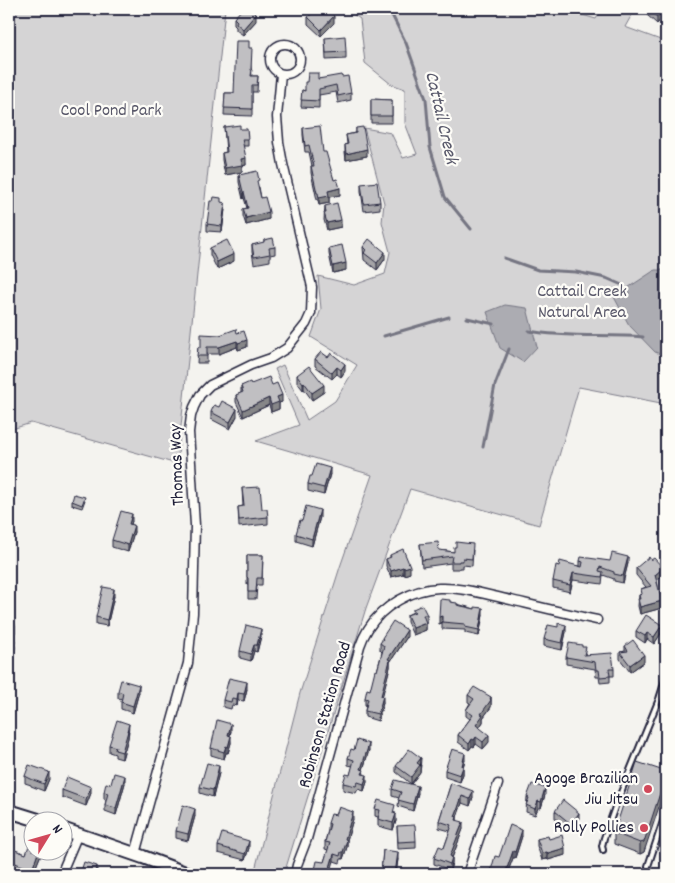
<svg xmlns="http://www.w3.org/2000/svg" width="675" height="883" viewBox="0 0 675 883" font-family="Dekko,sans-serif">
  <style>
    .green { fill: #d5d4d5; stroke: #7c7b88 }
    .water { fill: #acacb2; stroke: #757582 }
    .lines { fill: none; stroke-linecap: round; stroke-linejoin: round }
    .stream { stroke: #757582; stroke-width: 3 }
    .service-casing { stroke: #22223b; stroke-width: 8 }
    .minor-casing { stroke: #22223b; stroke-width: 11 }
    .primary-casing { stroke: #22223b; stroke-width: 16 }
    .service { stroke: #fdfcf7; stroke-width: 4 }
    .minor { stroke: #fdfcf7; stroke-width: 8 }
    .primary { stroke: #fdfcf7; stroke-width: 12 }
    .wall { fill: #a5a4a7; stroke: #22223b }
    .shaded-wall { fill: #868688; stroke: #22223b }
    .building { fill: #c0bfc2; stroke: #22223b }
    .poi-dot { fill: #d1495b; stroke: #fdfcf7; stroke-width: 2 }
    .labels { text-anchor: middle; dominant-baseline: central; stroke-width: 4.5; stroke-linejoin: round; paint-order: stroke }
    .park-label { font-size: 18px; fill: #585769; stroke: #fdfcf7 }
    .street-label { font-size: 18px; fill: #22223b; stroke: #fdfcf7 }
    .poi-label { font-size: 18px; fill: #22223b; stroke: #fdfcf7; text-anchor: end }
    .water-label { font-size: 19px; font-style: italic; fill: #59596b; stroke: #fdfcf7 }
  </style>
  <rect width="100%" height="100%" fill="#f4f3ef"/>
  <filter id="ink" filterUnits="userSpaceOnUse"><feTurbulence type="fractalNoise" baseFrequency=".02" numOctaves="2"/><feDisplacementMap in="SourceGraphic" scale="10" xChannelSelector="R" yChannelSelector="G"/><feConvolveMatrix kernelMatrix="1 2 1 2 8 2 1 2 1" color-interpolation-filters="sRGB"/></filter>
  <g filter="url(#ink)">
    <path class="green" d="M9,9H225L177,464L31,423L9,430Z
      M346,9H562L596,19L602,9H635L625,27L666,42V404L579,387L539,525L410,489L366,608L284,874H254L300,693L340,567L372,475L256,441L299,425L275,369L283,365L307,420L335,401L357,365L311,337L321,309L318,276L354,285L385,274L390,252L382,222L384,203L364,128L391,133L403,158L417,154L405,123V89L391,84L365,63L360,19Z"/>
    <path class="water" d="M655,270H666V356L655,352L629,325L614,297Z
      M505,305L527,308L537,347L523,362L500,348L487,312Z"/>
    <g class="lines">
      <path class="stream" d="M389,9L406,43L426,99L430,147L445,197L471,229
        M504,258L538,270L576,272L606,278L622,285L628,292
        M467,318L494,324
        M529,331C567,338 605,334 643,337
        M384,336L449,317
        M483,447L495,385L509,349"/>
      <defs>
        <path id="service" d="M603,850L602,846L604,838L615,807L659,699L666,677
          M648,866L666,812"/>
        <path id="minor" d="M270 59a15 15 0 1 1 30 0a15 15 0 1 1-30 0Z
          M135,854L188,663L193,613L195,525L189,432L191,416L194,407L200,395L210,385L251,365L271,358L287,348L306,324L311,313L312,287L283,164L279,142L277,117L281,74
          M61,874L78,834
          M295,874L297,865L307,839L360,646C362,640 365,634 368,629C382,606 412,589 439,588C463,587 487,595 511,600C540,607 568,614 597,620
          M467,874L498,784"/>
        <path id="primary" d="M9,811L38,820
          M62,829L143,857L188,874"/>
      </defs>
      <use href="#service" class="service-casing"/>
      <use href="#minor" class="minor-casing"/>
      <use href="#primary" class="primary-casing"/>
      <use href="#service" class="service"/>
      <use href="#minor" class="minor"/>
      <use href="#primary" class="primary"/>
    </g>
    <path class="wall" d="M288,9H298L297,12Z
      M647,9H663L664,16L657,24L647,15Z
      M308,17L334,23L321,36L308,24Z
      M234,18L256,21L243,35L236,30V27L234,25Z
      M325,38L346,52V59L326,60Z
      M249,48L252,76H258L257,92H252V116L224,115L225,93H234Z
      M342,77L351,93V100L338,103L336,92L319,95V108L301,107L302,90L305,91L307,82L318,79Z
      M371,99L392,100V123H371Z
      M224,127L240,129L248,139V146H243L246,165L242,166V172L225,175L222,160V153L226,152Z
      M303,128L323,152L340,195L329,197V203L319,205L318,200H317L311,173V166H312L309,152H305L303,135Z
      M356,128L367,156L346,160L345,152V145L347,144L346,135L356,133Z
      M239,175L259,187L261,198L269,219L246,225L243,216V209L247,208L244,198L243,199L239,182Z
      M361,184L380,202V209L364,211L361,191Z
      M221,202L225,209L222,232L207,231V224Z
      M325,206L341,227L327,230L324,220Z
      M264,240L275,247V254L270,255V261L254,264L252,252V245L264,243Z
      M363,247L385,259L377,270L364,260Z
      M210,248L234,261L217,269L210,255Z
      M329,248L346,270L333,273L329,254Z
      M237,333L247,347L238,350L237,347L219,354H207V363H197L198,347H201L220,335Z
      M321,352L345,371L341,377L337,374L332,379L315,366V359Z
      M297,375L324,392L312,400L304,389L303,390L297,382Z
      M251,384L272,385L282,402L279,403V409L271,412L269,405L243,417L236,402V395L241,393V386Z
      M219,407L237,416L230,429L211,419V412Z
      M330,474L324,495L308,491V484L312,476Z
      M242,488L262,509L268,517V524L239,527L238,507L243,506Z
      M85,500L82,508L72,505V501Z
      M320,517L312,546L296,541V534L302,521Z
      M132,521L131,524L134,532L128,552L112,547V540Z
      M420,544L439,550L454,552L473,550L472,566L463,565V568H459V569H451V563L422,567Z
      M247,555H263L262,585H257L256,599H248V584H247Z
      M390,555L410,573L404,575L403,574L391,577L386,566V559L390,558Z
      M580,561L628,563L623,583L614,581V579L603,575L602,584L573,580L570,592L553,588V581L559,566H580Z
      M636,568L663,575L657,580L662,608L640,614L638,606L639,595H641V589L646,587L636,575Z
      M114,596L107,626L96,624V617Z
      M450,602L475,609L483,615L479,636L465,633V630L442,629V623L439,624Z
      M9,609L15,626V633L11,634L15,647L13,660H9Z
      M413,609L427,615V622H426V630L413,635L407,622V615L413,612Z
      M636,631L662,632L654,644L647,639L645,643L636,637Z
      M566,632L562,650L544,646V639Z
      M261,636L257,652L254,651L251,661L240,658V651Z
      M407,637L390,662V667L382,696L383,703L378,721L365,717V711L366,705H365V698L370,690L377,671L382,652L380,650V643L382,641V638Z
      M625,646L644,662L630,672L620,659V652L625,651Z
      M582,647L586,655L614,669V676H610V682L600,683L599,677H596L595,669L566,664V657Z
      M247,689L244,701L238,700L237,706L232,705L231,709L223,707V700Z
      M118,691L139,692L133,713L121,709V702L122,699L118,698Z
      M468,695L491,697V707L483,718V722L479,728L489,742L483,749L476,744L474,747L472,746L469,750L458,742V735L470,719L466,716V710L470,703L468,702Z
      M666,697V718L663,717V706Z
      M129,731L128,738L122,759L115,757V754L109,752V745Z
      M231,731L230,736L231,743L228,753H226L224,759L211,755V748Z
      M354,750H369L363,770L364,774L367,782L364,791L358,789L356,793L343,790V783L350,775L353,766L348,765V758Z
      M465,760L463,767V774L460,782L445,777V770Z
      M421,765L420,772L411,784L396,772V766Z
      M661,770L644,852L640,854L614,844V833Z
      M219,773L213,797L200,793V787Z
      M25,776L49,779L44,791L31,786V785L25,783Z
      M125,783L116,815L105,811V805L106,800L104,799V792L111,784Z
      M451,783L473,797L470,806L462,803L457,817V820L463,829L452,858V863L450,870L434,864V858L444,848L450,831L439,828V821Z
      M392,789L418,793L413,811L398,806L399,798L392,796Z
      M62,790L91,793L86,806L62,797Z
      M545,795L541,808H538L535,815L526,812L527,797Z
      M375,809L395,812L396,821L393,830L378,826V817L375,816Z
      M555,811L579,820L571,830L555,818Z
      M195,816L188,841L176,838V831Z
      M353,819L347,840V847L343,859H341L340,863L334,861L324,862L328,850L325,849V842L328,830V823Z
      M397,826L416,841V848L398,849Z
      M522,836L515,858H513L507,874H490Z
      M537,839H549L565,855L548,860L547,859L542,860L537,846Z
      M218,846L249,848L245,860L218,853Z
      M9,848L26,854L41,850V854L33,874H26L13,869Z
      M383,850L398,859L396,874H381Z"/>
    <path class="shaded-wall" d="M664,9V16L657,24V17Z
      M256,14V21L243,35V29Z
      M334,16V23L321,36V30Z
      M367,149V156L346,160V154Z
      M246,158V165L242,166V172L225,175V168L241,159Z
      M340,188V195L329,197V203L319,205V198L328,191Z
      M243,192H244V198L243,199Z
      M225,203V209L222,232V226Z
      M269,212V219L246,225V218Z
      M341,220V227L327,230V223Z
      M385,252V259L377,270V263Z
      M234,254V261L217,269V262Z
      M346,263V270L333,273V266Z
      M247,340V347L238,350V343Z
      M237,341V347L219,354V347Z
      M345,364V371L341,377V370Z
      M337,367V374L332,379V373Z
      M304,382V389L303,390V383Z
      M324,385V392L312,400V393Z
      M282,395V402L279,403V409L271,412V405L277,397Z
      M269,398V405L243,417V410Z
      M237,409V416L230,429V422Z
      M330,468V474L324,495V488Z
      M320,510V517L312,546V539Z
      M132,514V521L129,531V524Z
      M134,525V532L128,552V545Z
      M628,557V563L623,583V576Z
      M410,566V573L404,575V568Z
      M403,567V574L391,577V571Z
      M663,568V575L655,582V575Z
      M573,573V580L570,592V585Z
      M114,589V596L107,626V620Z
      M662,601V608L640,614V607Z
      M483,608V615L479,636V630Z
      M442,616V622L439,624V617Z
      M426,623V630L413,635V628Z
      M566,625V632L562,650V643Z
      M662,625V632L654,644V637Z
      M261,629V636L257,652V645Z
      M407,630V637L390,662V667L381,702V696L388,659Z
      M647,633V639L645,643V636Z
      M254,645V651L251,661V654Z
      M644,655V662L630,672V665Z
      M247,682V689L244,701V694Z
      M139,685V692L133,713V706Z
      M238,693V700L237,706V699Z
      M383,696V703L378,721V714Z
      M491,697V707L483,718V722L476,732V725L481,714Z
      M129,724L128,738L122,759V752Z
      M231,724V731L228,742V735Z
      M489,735V742L483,749V742Z
      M231,736V743L228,753V747Z
      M476,737V744L474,747V740Z
      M472,739V746L469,750V744Z
      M369,744V750L361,776V769Z
      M226,746V753L224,759V752Z
      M465,753V760L463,767V774L460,782L462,766Z
      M421,758L420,772L411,784V777L417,763Z
      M219,766V773L213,797V790Z
      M49,772V779L44,791V784Z
      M367,775V782L364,791V784Z
      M666,775V786L644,852L640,854V843Z
      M125,776V783L116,815V808Z
      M418,786V793L413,811V804Z
      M91,787V793L86,806V799Z
      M545,788V795L541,808V802Z
      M473,791V797L470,806V799Z
      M462,796V803L457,817V823L455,816Z
      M538,801V808L535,815V809Z
      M195,809V816L188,841V834Z
      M353,812V819L347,840V847L343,859V852L345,839Z
      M579,813V820L571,830V824Z
      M396,814V821L393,830V823Z
      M463,822V829L452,858V863L450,870V856Z
      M522,830V836L515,858V852Z
      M249,841V848L245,860V854Z
      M565,848V855L548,860V853Z
      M39,850H41V854L33,874H32V870Z
      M513,851V858L507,874H505Z
      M398,852V859L396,874H395Z
      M547,852V859L542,860V853Z
      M334,854V861L330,874H328Z
      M13,862V869L10,874H9V872Z
      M97,866V873L96,874H94Z"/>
    <path class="building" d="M242,9H250L256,14L243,29L236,23L237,21L234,18Z
      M317,9H327L334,16L321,30L308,17Z
      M647,9H664L657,17Z
      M345,36L346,52L326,53L325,38Z
      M236,41H249V48H252L251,70H252L251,76H258L257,85H252V109L224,108L225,93H234Z
      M308,73H318V79L341,75L342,77L348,76L351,93L338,96L336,85L319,89V101L301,100L302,90L305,91V82H307Z
      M371,99L392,100V116H371Z
      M240,125V129H247L248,139H242L246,158L241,159L242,165L225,168L222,153L227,152L224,127Z
      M320,126L323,152H326L334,180L337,179L340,188L328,191L329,196L319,198L318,193H317L311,166H314L309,145L305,146L303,128Z
      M363,127L367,149L346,154L345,145L348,144L346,135L356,133V128Z
      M257,171L259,180L257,181L261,198L265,197L269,212L246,218L243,209L248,208L244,192H243L239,175Z
      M377,182L380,202L364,204L361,184Z
      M214,197L221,198V202L225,203L222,226L207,224L210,201H213Z
      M337,203L341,220L327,223L324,213H326L325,206Z
      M273,238L275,247L269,248L270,254L254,257L252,245L264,242V240Z
      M369,239L385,252L377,263L364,253L366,250L363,247Z
      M227,240L234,254L217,262L210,248Z
      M342,245L346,263L333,266L329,248Z
      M236,329L237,333L244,331L247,340L238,343L237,341L219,347H207V356H197L198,347H201V334L220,335Z
      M321,352L328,357L331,353L345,364L341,370L337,367L332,373L315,359Z
      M309,366L324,385L312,393L304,382L303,383L297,375Z
      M269,377L272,385L277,383L282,395L277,397L279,402L271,405L269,398L243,410L236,395L243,392L241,386L250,382L251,384Z
      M222,401L237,409L230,422L211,412L214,405L219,407Z
      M316,464L330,468L324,488L308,484L310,476H312Z
      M260,487L262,509H267L268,517L239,520L238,507L244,506L242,488Z
      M74,494L85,497L82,505L72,501Z
      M306,506L320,510L312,539L296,534L300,520L302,521Z
      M121,511L132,514L129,524L134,525L128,545L112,540Z
      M438,542L439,550L454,552V547H456V542L473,544L472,559L463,558V561H459V562H451L452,556L422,560L420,544Z
      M403,549L410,566L404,568L403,567L391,571L386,559L391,557L390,555Z
      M612,553L628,557L623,576L614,574V572L600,567L599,571L603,572L602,577L573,573L570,585L553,581L556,565L559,566L560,561L582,567L583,562L580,561L581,557L610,561Z
      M247,555H263L262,578H257L256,592H248V578L247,577Z
      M649,557L651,560L654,558L663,568L655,575L662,601L640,607L638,599H640L639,595L642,594L641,589L651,586L636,568Z
      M103,587L114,589L107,620L96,617Z
      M440,599L450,600V602L457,603V605L475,609V607L483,608L479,630L465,627V624L442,622V616L439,617Z
      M422,605L427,615H423L426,623L413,628L407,615L415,612L413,609Z
      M9,609H12L15,626L10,627L12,640H15L13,654H9Z
      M646,615L662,625L654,637L647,633L645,636L636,631Z
      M393,621L407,630L388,659L390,660L381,696H383L378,714L365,711L368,699L365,698L367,689L370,690L375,670L377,671L384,646L380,643L383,639L382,638Z
      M558,623L566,625L562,643L544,639L548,625L558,627Z
      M246,625L261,629L257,645H254L251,654L240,651Z
      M633,640L644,655L630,665L620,652L628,651L625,646Z
      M569,643L582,645V647H586L584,655L612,653L614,669H609L610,676L600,677L599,670H596L595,662L566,657Z
      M229,678L247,682L244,694L238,693L237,699L232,698L231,702L223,700Z
      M121,680L139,685L133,706L121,702L123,693L118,691Z
      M474,687L491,697L490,699L491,700L481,714L483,715L476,725L489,735L483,742L476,737L474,740L472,739L469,744L458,735L473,715L466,710L474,699L468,695Z
      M666,697V707L663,706Z
      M117,720L129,724L127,731H128L122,752L115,750L116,747L109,745Z
      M217,720L231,724L228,735L231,736L228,747L226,746L224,752L211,748Z
      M357,740L369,744L361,769L364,770L362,774L367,775L364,784L358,782L356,786L343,783L346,774L350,775L354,760L348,758L351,749L354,750Z
      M409,749L421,758L417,763L420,765L411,777L396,766Z
      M452,749L465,753L462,766L463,767L460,775L445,770Z
      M666,752V775L644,842L640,843L614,833L637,762L661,770Z
      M207,763L219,766L213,790L200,787Z
      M29,765L49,772L44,784L31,779L25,776Z
      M114,773L125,776L116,808L105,805L108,793L104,792L106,783L111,784Z
      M67,777L91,787L86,799L62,790Z
      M395,780L418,786L413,804L398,800L401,792L392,789Z
      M451,783L473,791L470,799L462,796L457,811L455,816L457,817L456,820L463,822L450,856L452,857L450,864L434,858L439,846L444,848L451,828L450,827L451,825L439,821Z
      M532,784L545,788L541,802L538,801L535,809L526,805L529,798L527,797Z
      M378,800L395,805L393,813L396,814L393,823L378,819L380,810L375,809Z
      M563,800L579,813L571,824L555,811Z
      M183,805L195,809L188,834L176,831Z
      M339,807L353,812L345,839L347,840L343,852H341L340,856L334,854L328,874H314L317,861L324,862L330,843L325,842L330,824L328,823L331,814L336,815Z
      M415,825L416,841L398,842L397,826Z
      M510,825L522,830L515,852L513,851L505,874H490L495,856L499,857Z
      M222,833L249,841L245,854L218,846Z
      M562,835L565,848L548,853L547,852L542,853L537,839L548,836L549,839Z
      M30,843L32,844V850H39L32,870L13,862L9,872V848L26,854Z
      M383,850L398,852L395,874L381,873Z
      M84,862L97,866L94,874H77L78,870L81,871Z"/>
  </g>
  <g class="poi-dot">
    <circle cx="648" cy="789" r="5"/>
    <circle cx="644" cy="828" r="5"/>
  </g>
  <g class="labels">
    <g class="park-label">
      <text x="111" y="111">Cool Pond Park</text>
      <text x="582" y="292">Cattail Creek<tspan x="582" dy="21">Natural Area</tspan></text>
    </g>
    <g class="street-label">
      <text transform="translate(178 465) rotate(-92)">Thomas Way</text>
      <text transform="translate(326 715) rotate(-74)">Robinson Station Road</text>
    </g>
    <g class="poi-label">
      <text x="638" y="779">Agoge Brazilian<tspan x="638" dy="21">Jiu Jitsu</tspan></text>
      <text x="634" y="828">Rolly Pollies</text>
    </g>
    <g class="water-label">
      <text transform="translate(440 118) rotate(77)">Cattail Creek</text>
    </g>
  </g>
  <rect width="675" height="883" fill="none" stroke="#fdfcf7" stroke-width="30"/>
  <rect x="15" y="15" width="645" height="853" fill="none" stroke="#22223b" stroke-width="2" filter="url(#ink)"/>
  <g transform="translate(48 836) rotate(53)"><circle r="24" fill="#fdfcf7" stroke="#a5a5ac"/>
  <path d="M0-4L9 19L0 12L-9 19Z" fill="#d1495b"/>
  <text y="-8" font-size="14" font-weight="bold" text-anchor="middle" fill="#22223b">N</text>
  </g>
</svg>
